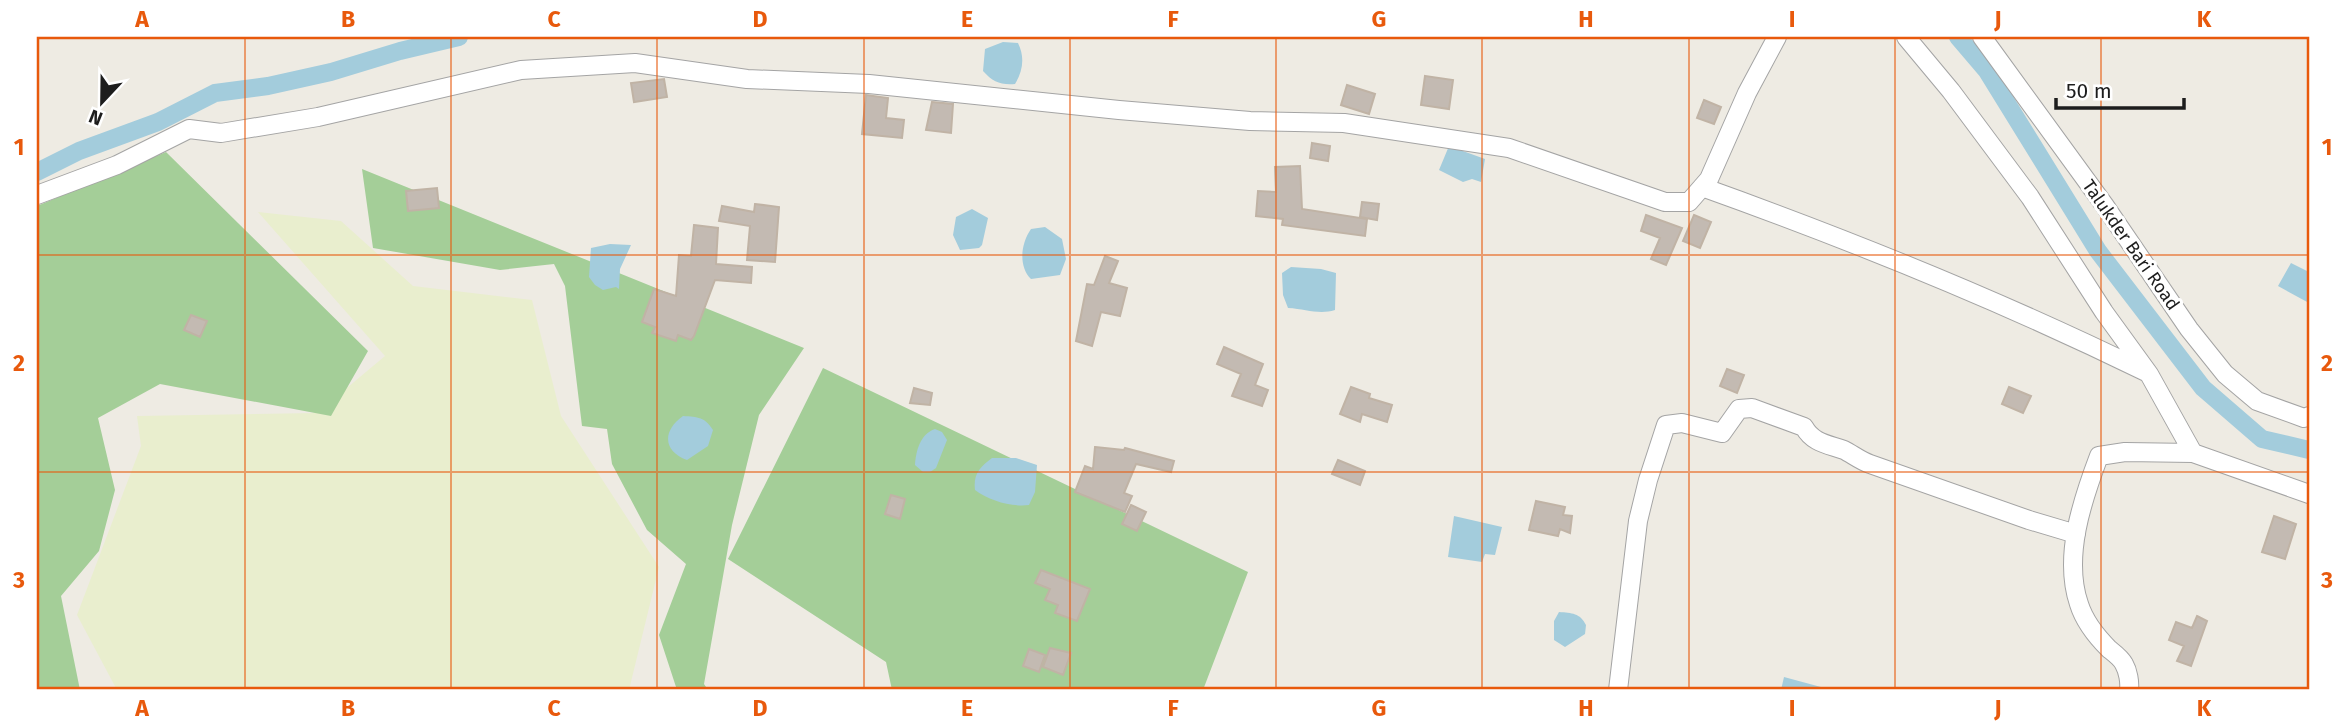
<svg xmlns="http://www.w3.org/2000/svg" width="2346" height="727" viewBox="0 0 2346 727" font-family="'Fira Sans',sans-serif">
  <style>
    .farmland { fill: #e9eece }
    .forest { fill: #a4ce98 }
    .water { fill: #a3ccdc }
    .lines { fill: none; stroke-linecap: round; stroke-linejoin: round }
    .canal { stroke: #a3ccdc; stroke-width: 18 }
    .building { fill: #c3bab2; stroke: #c0b3a5; stroke-width: 2 }
    .minor-casing { stroke: #a4a4a4; stroke-width: 20 }
    .minor { stroke: #fff; stroke-width: 18 }
    .grid { fill: none; stroke: #e8590c; stroke-width: 2; stroke-opacity: 0.55 }
    .labels { text-anchor: middle; dominant-baseline: central; stroke-width: 6; stroke-linejoin: round; paint-order: stroke }
    .street-label { font-size: 18px; fill: #1d1d1d; stroke: #fff }
    .neatline { fill: none; stroke: #e8590c; stroke-width: 2.5 }
    .grid-label { font-size: 23px; text-anchor: middle; font-weight: bold; fill: #e8590c }
  </style>
  <rect width="100%" height="100%" fill="#eeebe3"/>
  <path class="farmland" d="M258,212L341,221L413,286L532,300L561,416L659,567L629,690H117L77,615L141,446L137,416L317,413L385,356Z"/>
  <path class="forest" d="M166,152L368,351L331,416L160,384L98,418L115,490L99,551L61,596L80,690H37V206Z
    M362,169L804,348L759,415L732,525L704,684L708,690H677L659,635L686,564L647,530L612,464L607,429L582,426L565,286L554,264L500,270L373,248Z
    M823,368L1248,572L1203,690H892L886,662L728,559Z"/>
  <path class="water" d="M1003,42L1018,43C1025,57 1023,71 1015,84C1000,85 993,82 983,71L985,49Z
    M1449,146L1485,159L1481,182L1472,179L1463,182L1439,170Z
    M972,209L988,218L982,245L979,248L960,250L953,235L956,217Z
    M1045,227L1062,239L1066,259L1060,275L1031,279C1018,266 1021,243 1031,229Z
    M610,244L631,245L620,269L619,289L616,287L603,290L595,285L589,277L591,248Z
    M2291,263L2309,272V303L2278,286Z
    M1291,267L1321,269L1336,273L1335,310C1319,315 1306,309 1288,308L1283,295L1282,273Z
    M683,416C698,417 705,417 713,430L708,446L687,460C663,451 662,431 683,416Z
    M935,429L942,432L947,440L936,468L930,472H923L915,465C916,451 920,434 935,429Z
    M992,458H1016L1037,465L1035,492L1029,505C1011,507 990,501 975,490C973,474 980,467 992,458Z
    M1454,516L1502,527L1495,555L1485,554L1482,562L1448,557Z
    M1559,612C1572,613 1580,613 1586,625L1585,634L1565,647L1554,640V621Z
    M1784,677L1832,690H1781Z"/>
  <g class="lines">
    <path class="canal" d="M1958,37L1987,71L2098,251L2203,388L2262,439L2309,450
      M37,172L79,151L158,122L215,93L268,86L331,72L400,51L459,37"/>
  </g>
  <path class="building" d="M1425,76L1453,80L1449,109L1421,105Z
    M664,79L667,97L634,102L631,83Z
    M1347,85L1375,94L1369,114L1341,105Z
    M866,95L888,98L886,118L904,120L902,138L862,134Z
    M1704,100L1721,107L1714,124L1697,118Z
    M932,102L953,104L951,133L926,130Z
    M1312,143L1330,146L1328,161L1310,158Z
    M1300,166L1302,209L1367,219L1365,236L1282,225L1283,219L1256,216L1258,191L1276,192L1275,167Z
    M437,188L439,208L408,211L406,191Z
    M1362,202L1379,204L1377,220L1360,217Z
    M755,204L779,207L775,262L747,260L750,226L719,221L722,206L754,212Z
    M1646,215L1682,228L1666,265L1651,259L1660,238L1641,231Z
    M1694,215L1711,222L1700,248L1683,241Z
    M694,225L718,228L716,264L752,267L751,283L715,280L694,336L691,340L678,335L676,341L652,333L655,327L642,322L654,289L676,296L679,255L691,256Z
    M1105,256L1118,261L1109,283L1127,288L1120,316L1101,312L1092,346L1076,341L1087,284L1094,285Z
    M191,315L207,321L200,337L184,330Z
    M1224,347L1263,364L1255,385L1268,390L1262,406L1232,396L1241,374L1217,364Z
    M1727,369L1744,375L1737,393L1720,386Z
    M1351,387L1370,394L1369,398L1392,405L1387,422L1362,414L1360,422L1340,414Z
    M2009,387L2031,396L2023,413L2002,404Z
    M914,388L932,393L930,405L910,403Z
    M1095,447L1124,450L1125,448L1174,461L1171,472L1136,464L1124,493L1132,496L1125,512L1075,492L1085,466L1093,469Z
    M1338,460L1365,471L1360,485L1332,474Z
    M891,495L905,499L900,519L885,514Z
    M1536,501L1565,507L1563,515L1572,516L1570,533L1560,529L1558,536L1529,530Z
    M1131,505L1146,512L1137,531L1122,524Z
    M2274,516L2296,524L2285,559L2262,552Z
    M1041,570L1090,589L1077,621L1055,613L1058,605L1045,600L1050,589L1035,583Z
    M2197,616L2207,621L2191,666L2177,661L2184,646L2169,640L2176,622L2192,628Z
    M1050,648L1071,653L1063,675L1043,667Z
    M1029,649L1045,655L1039,672L1023,666Z"/>
  <g class="lines">
    <defs>
      <path id="minor" d="M1906,37L1951,91L2030,197L2104,312L2149,374L2193,453L2309,494
        M1982,37L2105,206L2189,329L2225,374L2257,401L2304,418L2309,416
        M1702,187C1853,241 2001,301 2146,372
        M37,195L117,165L189,129L221,133L318,117L521,70L635,63L747,79L869,84L1119,110L1250,121L1344,123L1509,148L1665,202H1689L1709,179L1747,93L1777,37
        M1618,690L1638,521L1648,480L1666,425L1682,423L1722,433L1739,409L1752,408L1804,427C1813,443 1827,444 1844,450C1852,454 1861,461 1870,464L2029,520L2076,534
        M2129,690C2130,682 2128,671 2124,664C2121,658 2114,653 2109,649C2097,637 2084,620 2079,604C2063,557 2082,501 2099,456L2125,452L2193,453"/>
    </defs>
    <use href="#minor" class="minor-casing"/>
    <use href="#minor" class="minor"/>
  </g>
  <path class="grid" d="M245,37V690M451,37V690M657,37V690M864,37V690M1070,37V690M1276,37V690M1482,37V690M1689,37V690M1895,37V690M2101,37V690M37,255H2309M37,472H2309"/>
  <g class="labels">
    <g class="street-label">
      <text transform="translate(2131 245) rotate(55)">Talukder Bari Road</text>
    </g>
  </g>
  <rect width="2346" height="727" fill="none" stroke="#ffffff" stroke-width="77"/>
  <g transform="translate(102 102) rotate(202)" stroke="#ffffff" stroke-width="5" paint-order="stroke">
  <path d="M0-5L12 26L0 18L-12 26Z" fill="#1d1d1d"/>
  <text y="-10" font-size="19" font-weight="bold" text-anchor="middle" fill="#1d1d1d">N</text>
  </g>
  <path d="M2056 98v10h128v-10" fill="none" stroke="#1d1d1d" stroke-width="3.5"/>
  <text x="2066" y="98" font-size="21" fill="#1d1d1d" stroke="#ffffff" stroke-width="5" paint-order="stroke">50 m</text>
  <rect x="38" y="38" width="2270" height="650" class="neatline"/>
  <g class="grid-label">
    <text x="142" y="27">A</text>
    <text x="348" y="27">B</text>
    <text x="554" y="27">C</text>
    <text x="760" y="27">D</text>
    <text x="967" y="27">E</text>
    <text x="1173" y="27">F</text>
    <text x="1379" y="27">G</text>
    <text x="1586" y="27">H</text>
    <text x="1792" y="27">I</text>
    <text x="1998" y="27">J</text>
    <text x="2204" y="27">K</text>
    <text x="19" y="155">1</text>
    <text x="2327" y="155">1</text>
    <text x="19" y="371">2</text>
    <text x="2327" y="371">2</text>
    <text x="19" y="588">3</text>
    <text x="2327" y="588">3</text>
    <text x="142" y="716">A</text>
    <text x="348" y="716">B</text>
    <text x="554" y="716">C</text>
    <text x="760" y="716">D</text>
    <text x="967" y="716">E</text>
    <text x="1173" y="716">F</text>
    <text x="1379" y="716">G</text>
    <text x="1586" y="716">H</text>
    <text x="1792" y="716">I</text>
    <text x="1998" y="716">J</text>
    <text x="2204" y="716">K</text>
  </g>
</svg>
